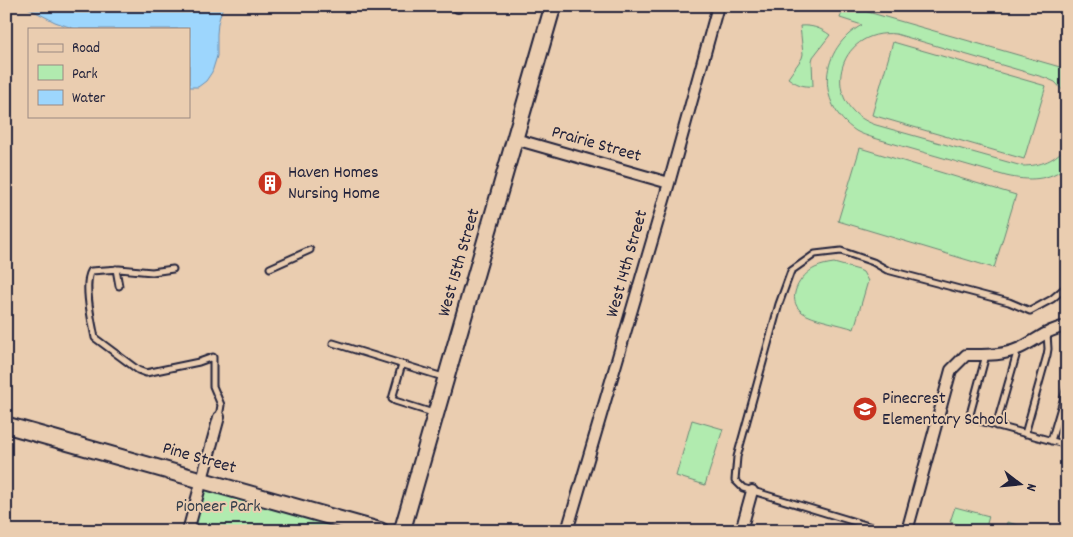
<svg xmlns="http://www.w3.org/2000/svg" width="1073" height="537" viewBox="0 0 1073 537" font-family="Dekko,sans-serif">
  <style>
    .green { fill: #b1ebaf; stroke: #6a8675 }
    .water { fill: #9dd6fd; stroke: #6c8eaf }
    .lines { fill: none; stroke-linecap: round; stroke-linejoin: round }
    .lane-casing { stroke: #22223b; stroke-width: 9 }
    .street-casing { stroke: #22223b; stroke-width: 14 }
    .secondary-casing { stroke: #22223b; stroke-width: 19 }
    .lane { stroke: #eacdb0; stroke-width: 5 }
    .street { stroke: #eacdb0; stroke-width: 10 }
    .secondary { stroke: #eacdb0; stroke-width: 15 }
    .labels { text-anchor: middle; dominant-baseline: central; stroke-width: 4; stroke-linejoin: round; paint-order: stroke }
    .street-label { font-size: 18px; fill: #22223b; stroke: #eacdb0 }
    .poi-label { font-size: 18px; fill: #22223b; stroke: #eacdb0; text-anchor: start }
    .park-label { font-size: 18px; fill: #37404c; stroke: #eacdb0 }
  </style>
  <rect width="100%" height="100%" fill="#eacdb0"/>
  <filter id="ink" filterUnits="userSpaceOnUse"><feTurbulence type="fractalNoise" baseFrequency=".02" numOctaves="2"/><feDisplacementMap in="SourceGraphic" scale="10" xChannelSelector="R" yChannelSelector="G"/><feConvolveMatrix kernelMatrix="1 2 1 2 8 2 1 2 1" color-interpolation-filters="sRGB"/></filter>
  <g filter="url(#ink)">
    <path class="green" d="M844,6H847L1067,69V95L1055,82L1046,78L896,34C836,27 818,106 876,125L1022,166C1041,166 1056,160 1067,145V166C1049,181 1028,181 1006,176L874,138C868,136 861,134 856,131C814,103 820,48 862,25L840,18Z
      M800,26C811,25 821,28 830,35L813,57L812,61L813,86C803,87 796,84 788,78L802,58L803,54Z
      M893,42L1046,86L1024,159L872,115Z
      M860,148L1016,195L994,268L838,221Z
      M834,263L859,270L863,272L868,281L854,329C841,324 812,320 802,312C785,299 800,275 815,268C821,265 827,264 834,263Z
      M692,420L723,429L705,485L676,476Z
      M202,480L381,531H188Z
      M955,507L989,516L985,531H980L950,522Z
      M1007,522L1038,531H1005Z"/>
    <path class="water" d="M24,6H223L218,23L217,34V56L212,72L206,81L198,87H189V29H75L55,22Z"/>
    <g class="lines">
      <defs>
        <path id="lane" d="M270,268L310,250
          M116,269L119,286
          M173,269L152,272L119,269L91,271C83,284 92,322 95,338L138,370L146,373L199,362L213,357V386L221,405L219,417
          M333,343L443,377
          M986,355L969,418L1067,445
          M402,364L392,399L395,401L433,413
          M996,426L1016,356V349
          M1025,434L1047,355L1048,349L1047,333
          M1051,441L1067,387
          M885,531L743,488L735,480L737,457L779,304L791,271L815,254L841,251L873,262L887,270L1009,302L1030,311L1052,299L1066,287L1067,285"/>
        <path id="street" d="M458,7V6
          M515,139L669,183
          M188,531L219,417
          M567,531L669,183L718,6
          M741,531L752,491
          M907,531L951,370L966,355C986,355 1002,356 1020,348C1037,340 1048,329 1067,326"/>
        <path id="secondary" d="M6,425L381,531
          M402,531L553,6"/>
      </defs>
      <use href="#lane" class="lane-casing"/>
      <use href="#street" class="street-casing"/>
      <use href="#secondary" class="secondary-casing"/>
      <use href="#lane" class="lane"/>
      <use href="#street" class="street"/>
      <use href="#secondary" class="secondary"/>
    </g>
  </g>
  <defs>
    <symbol id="building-disc" viewBox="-11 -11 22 22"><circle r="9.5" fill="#c8321e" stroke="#eacdb0"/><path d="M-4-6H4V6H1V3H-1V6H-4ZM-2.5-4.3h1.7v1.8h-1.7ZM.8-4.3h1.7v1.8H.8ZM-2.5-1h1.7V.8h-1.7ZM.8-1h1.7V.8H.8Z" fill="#fff"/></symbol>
    <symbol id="school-disc" viewBox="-11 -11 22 22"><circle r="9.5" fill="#c8321e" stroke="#eacdb0"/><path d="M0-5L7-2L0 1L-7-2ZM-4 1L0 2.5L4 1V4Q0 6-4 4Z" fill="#fff"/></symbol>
  </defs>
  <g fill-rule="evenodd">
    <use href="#building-disc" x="256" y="169" width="28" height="28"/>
    <use href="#school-disc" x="851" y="395" width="28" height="28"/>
  </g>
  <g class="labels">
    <g class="street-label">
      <text transform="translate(596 145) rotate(16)">Prairie Street</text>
      <text transform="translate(460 263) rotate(-74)">West 15th Street</text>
      <text transform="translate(628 264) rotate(-74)">West 14th Street</text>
      <text transform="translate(199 459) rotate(16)">Pine Street</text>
    </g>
    <g class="poi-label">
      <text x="288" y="173">Haven Homes<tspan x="288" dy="21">Nursing Home</tspan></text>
      <text x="882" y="399">Pinecrest<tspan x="882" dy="21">Elementary School</tspan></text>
    </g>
    <g class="park-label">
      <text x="218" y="507">Pioneer Park</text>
    </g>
  </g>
  <rect width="1073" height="537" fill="none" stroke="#eacdb0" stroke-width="25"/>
  <rect x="12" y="12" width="1048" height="512" fill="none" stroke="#22223b" stroke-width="2" filter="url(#ink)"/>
  <rect x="28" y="28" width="162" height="90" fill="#eacdb0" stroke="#9a8981"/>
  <rect x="38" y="44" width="25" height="8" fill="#eacdb0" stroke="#9a8981"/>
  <text x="72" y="52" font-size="15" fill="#22223b">Road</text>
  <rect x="38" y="65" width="25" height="15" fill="#b1ebaf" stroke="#9a8981"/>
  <text x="72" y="78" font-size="15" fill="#22223b">Park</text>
  <rect x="38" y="90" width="25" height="15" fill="#9dd6fd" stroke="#9a8981"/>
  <text x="72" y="102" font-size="15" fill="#22223b">Water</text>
  <g transform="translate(1020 484) rotate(106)" stroke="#eacdb0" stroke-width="4" paint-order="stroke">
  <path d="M0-4L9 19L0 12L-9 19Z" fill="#22223b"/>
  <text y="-8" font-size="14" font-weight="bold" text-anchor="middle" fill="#22223b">N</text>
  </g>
</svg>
